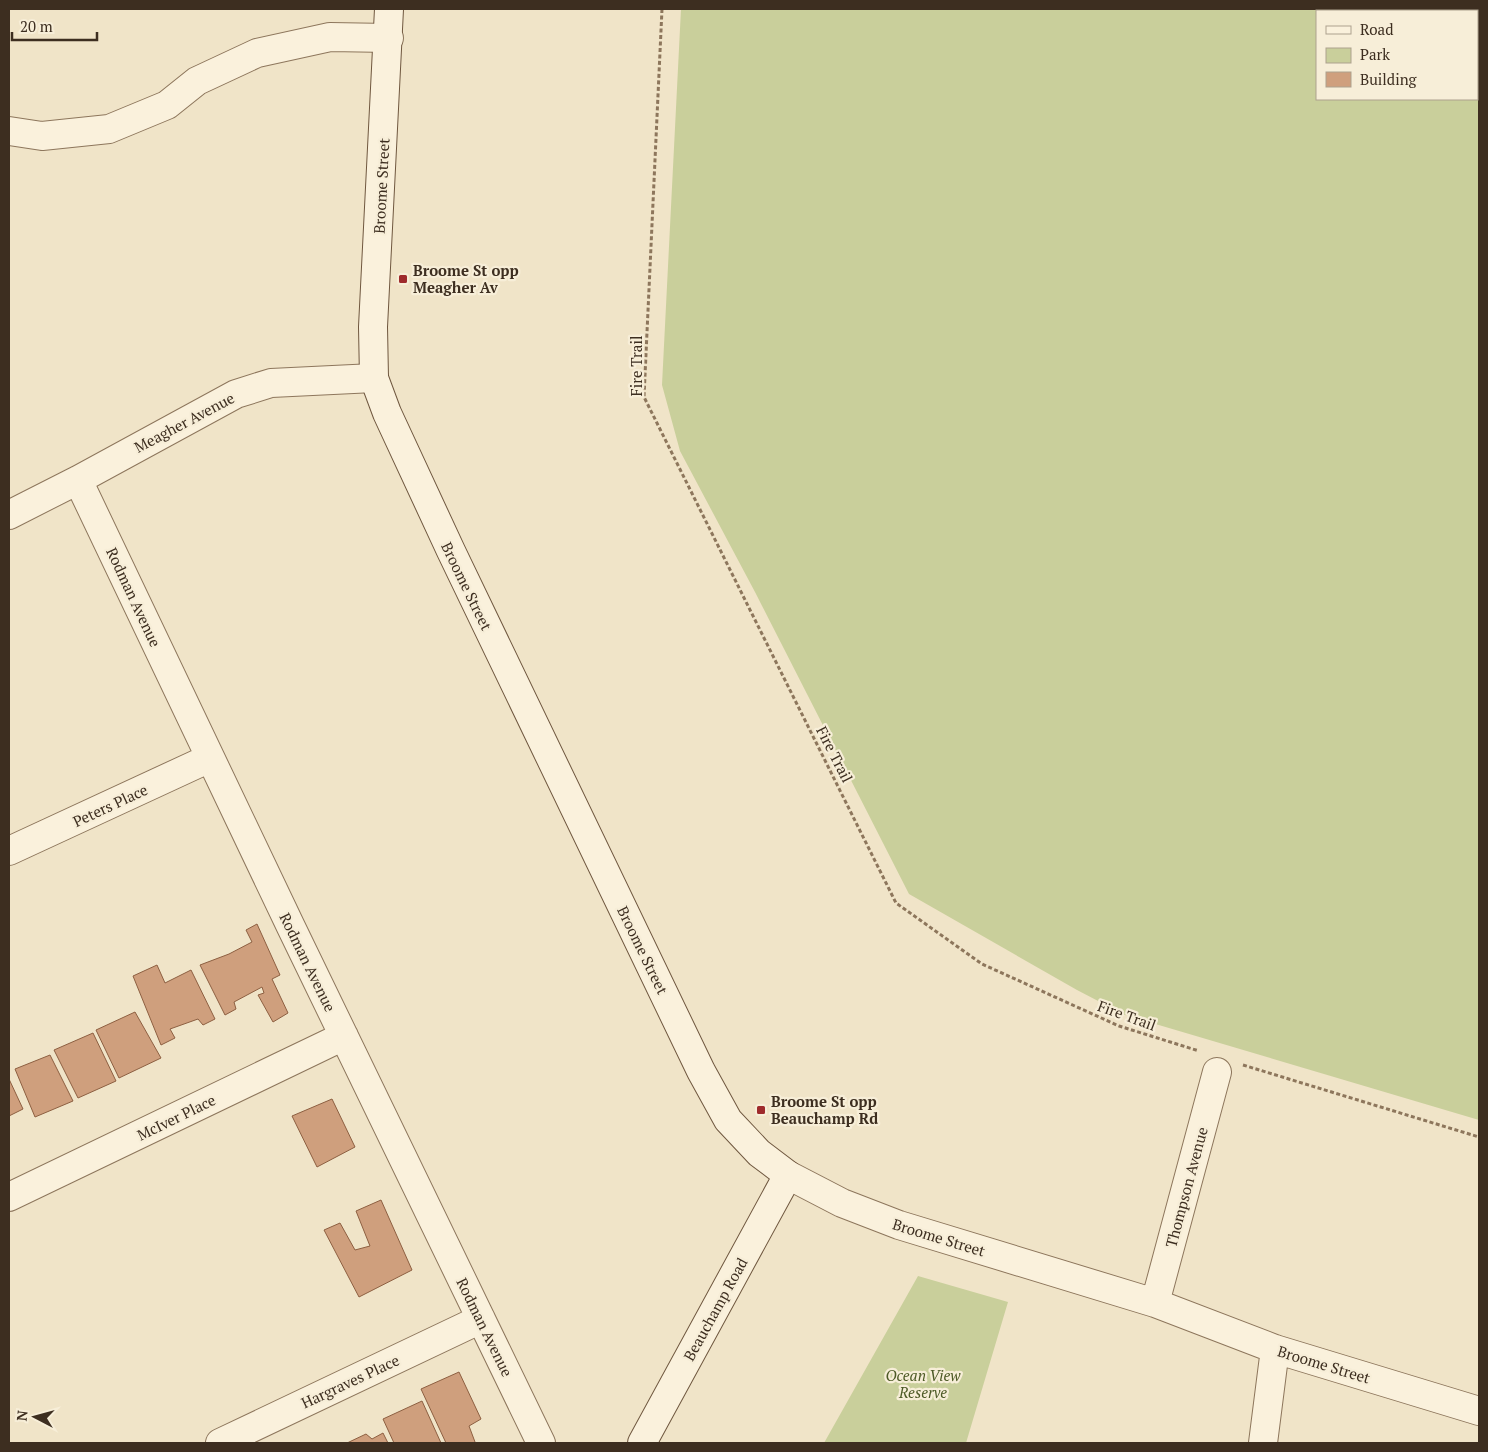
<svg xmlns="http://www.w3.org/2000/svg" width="1488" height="1452" viewBox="0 0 1488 1452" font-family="'PT Serif',serif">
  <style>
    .green { fill: #c9cf9b; fill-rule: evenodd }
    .building { fill: #cf9f7d; stroke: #8d5f41 }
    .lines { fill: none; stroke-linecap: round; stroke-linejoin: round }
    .street-casing { stroke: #8d765c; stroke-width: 30 }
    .secondary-casing { stroke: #6f573f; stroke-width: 30 }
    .path { stroke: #8d765c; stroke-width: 3; stroke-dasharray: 4 2.5; stroke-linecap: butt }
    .street { stroke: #faf1dc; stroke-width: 28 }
    .secondary { stroke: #faf1dc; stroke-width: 28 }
    .poi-dot { fill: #9e2a2b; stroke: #f7eed8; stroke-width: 2 }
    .labels { text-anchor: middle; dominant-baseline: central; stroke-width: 4.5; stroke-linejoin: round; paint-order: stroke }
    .street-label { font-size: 15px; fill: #3d2e20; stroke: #f7eed8 }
    .poi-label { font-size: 15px; font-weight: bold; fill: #3d2e20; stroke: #f7eed8; text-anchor: start }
    .park-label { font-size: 15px; font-style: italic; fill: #4d5a26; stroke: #f7eed8 }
  </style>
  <rect width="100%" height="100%" fill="#f0e4c8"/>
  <path class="green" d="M681,9H1479V1120L1125,1015L1077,990L909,894L755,592L680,451L662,385ZM1317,11H1477V99H1317Z
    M918,1276L1008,1302L966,1443H824Z"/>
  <path class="building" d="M257,924L280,975L272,979L288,1013L273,1022L258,995L264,993L262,987L234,1002L236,1009L225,1015L200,965L229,954L252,942L246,930Z
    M157,965L165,983L191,970L215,1019L203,1025L198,1019L170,1029L175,1038L161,1045L133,976Z
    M135,1012L161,1058L119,1078L96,1030Z
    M93,1033L116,1081L78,1098L54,1050Z
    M50,1055L73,1101L35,1117L15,1069Z
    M9,1079L23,1109L9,1116Z
    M332,1099L355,1147L317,1167L292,1116Z
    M381,1200L412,1270L359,1297L324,1230L340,1223L355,1250L370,1246L356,1211Z
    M459,1372L481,1419L469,1426L475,1442L474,1443H446L421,1389Z
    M422,1401L441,1443H394L383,1419Z
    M383,1433L388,1443H347L366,1434L372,1439Z"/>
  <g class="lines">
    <defs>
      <path id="street" d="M9,131L42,136L109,129L167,105L197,81L257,53L330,37L389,38
        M78,480L291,927L541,1443
        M9,515L78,480L236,394L271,383L374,378
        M9,851L210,758
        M788,1175L842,1203L899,1225L1155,1303L1275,1349L1479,1411
        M9,1197L344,1036
        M1155,1303L1217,1072
        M220,1443L481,1319
        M1263,1443L1275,1349"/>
      <path id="secondary" d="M389,9L373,327L374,378L387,413L451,551L701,1071L728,1120L759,1153L788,1175L642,1443"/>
    </defs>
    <use href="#street" class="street-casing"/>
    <use href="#secondary" class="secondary-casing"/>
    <path class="path" d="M662,9L644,397L896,903L982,964L1119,1026L1199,1051
      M1243,1065L1479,1137"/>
    <use href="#street" class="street"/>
    <use href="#secondary" class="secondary"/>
  </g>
  <g class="poi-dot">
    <rect x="398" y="274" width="10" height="10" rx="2.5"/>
    <rect x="756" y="1105" width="10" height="10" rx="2.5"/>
  </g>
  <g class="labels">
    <g class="street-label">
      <text transform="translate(381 186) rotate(-87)">Broome Street</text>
      <text transform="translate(636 366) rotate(-90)">Fire Trail</text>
      <text transform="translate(184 422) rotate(-28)">Meagher Avenue</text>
      <text transform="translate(467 586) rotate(64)">Broome Street</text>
      <text transform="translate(134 597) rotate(65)">Rodman Avenue</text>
      <text transform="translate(835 754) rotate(63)">Fire Trail</text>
      <text transform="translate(110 805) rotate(-25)">Peters Place</text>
      <text transform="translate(643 950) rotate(64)">Broome Street</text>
      <text transform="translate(308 962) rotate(64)">Rodman Avenue</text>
      <text transform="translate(1127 1015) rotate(20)">Fire Trail</text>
      <text transform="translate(176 1117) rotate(-26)">McIver Place</text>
      <text transform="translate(1186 1187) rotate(-75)">Thompson Avenue</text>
      <text transform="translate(939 1237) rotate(17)">Broome Street</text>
      <text transform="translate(715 1309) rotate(-61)">Beauchamp Road</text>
      <text transform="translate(485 1327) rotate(64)">Rodman Avenue</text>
      <text transform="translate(1324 1364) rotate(17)">Broome Street</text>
      <text transform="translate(350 1381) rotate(-25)">Hargraves Place</text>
    </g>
    <g class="poi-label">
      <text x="413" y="270">Broome St opp<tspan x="413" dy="17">Meagher Av</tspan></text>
      <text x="771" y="1101">Broome St opp<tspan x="771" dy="17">Beauchamp Rd</tspan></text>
    </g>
    <g class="park-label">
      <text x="923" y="1375">Ocean View<tspan x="923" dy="17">Reserve</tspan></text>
    </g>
  </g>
  <rect width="1488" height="1452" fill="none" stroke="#3d2e20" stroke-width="20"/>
  <rect x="1316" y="10" width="162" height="90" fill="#f7eed8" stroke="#ada18e"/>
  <rect x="1326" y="26" width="25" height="8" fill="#faf1dc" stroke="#ada18e"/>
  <text x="1360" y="35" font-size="15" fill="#3d2e20">Road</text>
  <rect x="1326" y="48" width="25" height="15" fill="#c9cf9b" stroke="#ada18e"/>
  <text x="1360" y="60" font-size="15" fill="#3d2e20">Park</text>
  <rect x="1326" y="72" width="25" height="15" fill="#cf9f7d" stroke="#ada18e"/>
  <text x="1360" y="85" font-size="15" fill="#3d2e20">Building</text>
  <g transform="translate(35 1417) rotate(276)" stroke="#f7eed8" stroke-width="4" paint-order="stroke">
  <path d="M0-4L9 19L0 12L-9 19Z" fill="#3d2e20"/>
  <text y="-8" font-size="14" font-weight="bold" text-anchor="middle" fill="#3d2e20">N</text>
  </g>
  <path d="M12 32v8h85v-8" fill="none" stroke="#3d2e20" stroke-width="2.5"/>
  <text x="20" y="32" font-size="15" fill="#3d2e20" stroke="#f7eed8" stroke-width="4" paint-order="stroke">20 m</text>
</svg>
